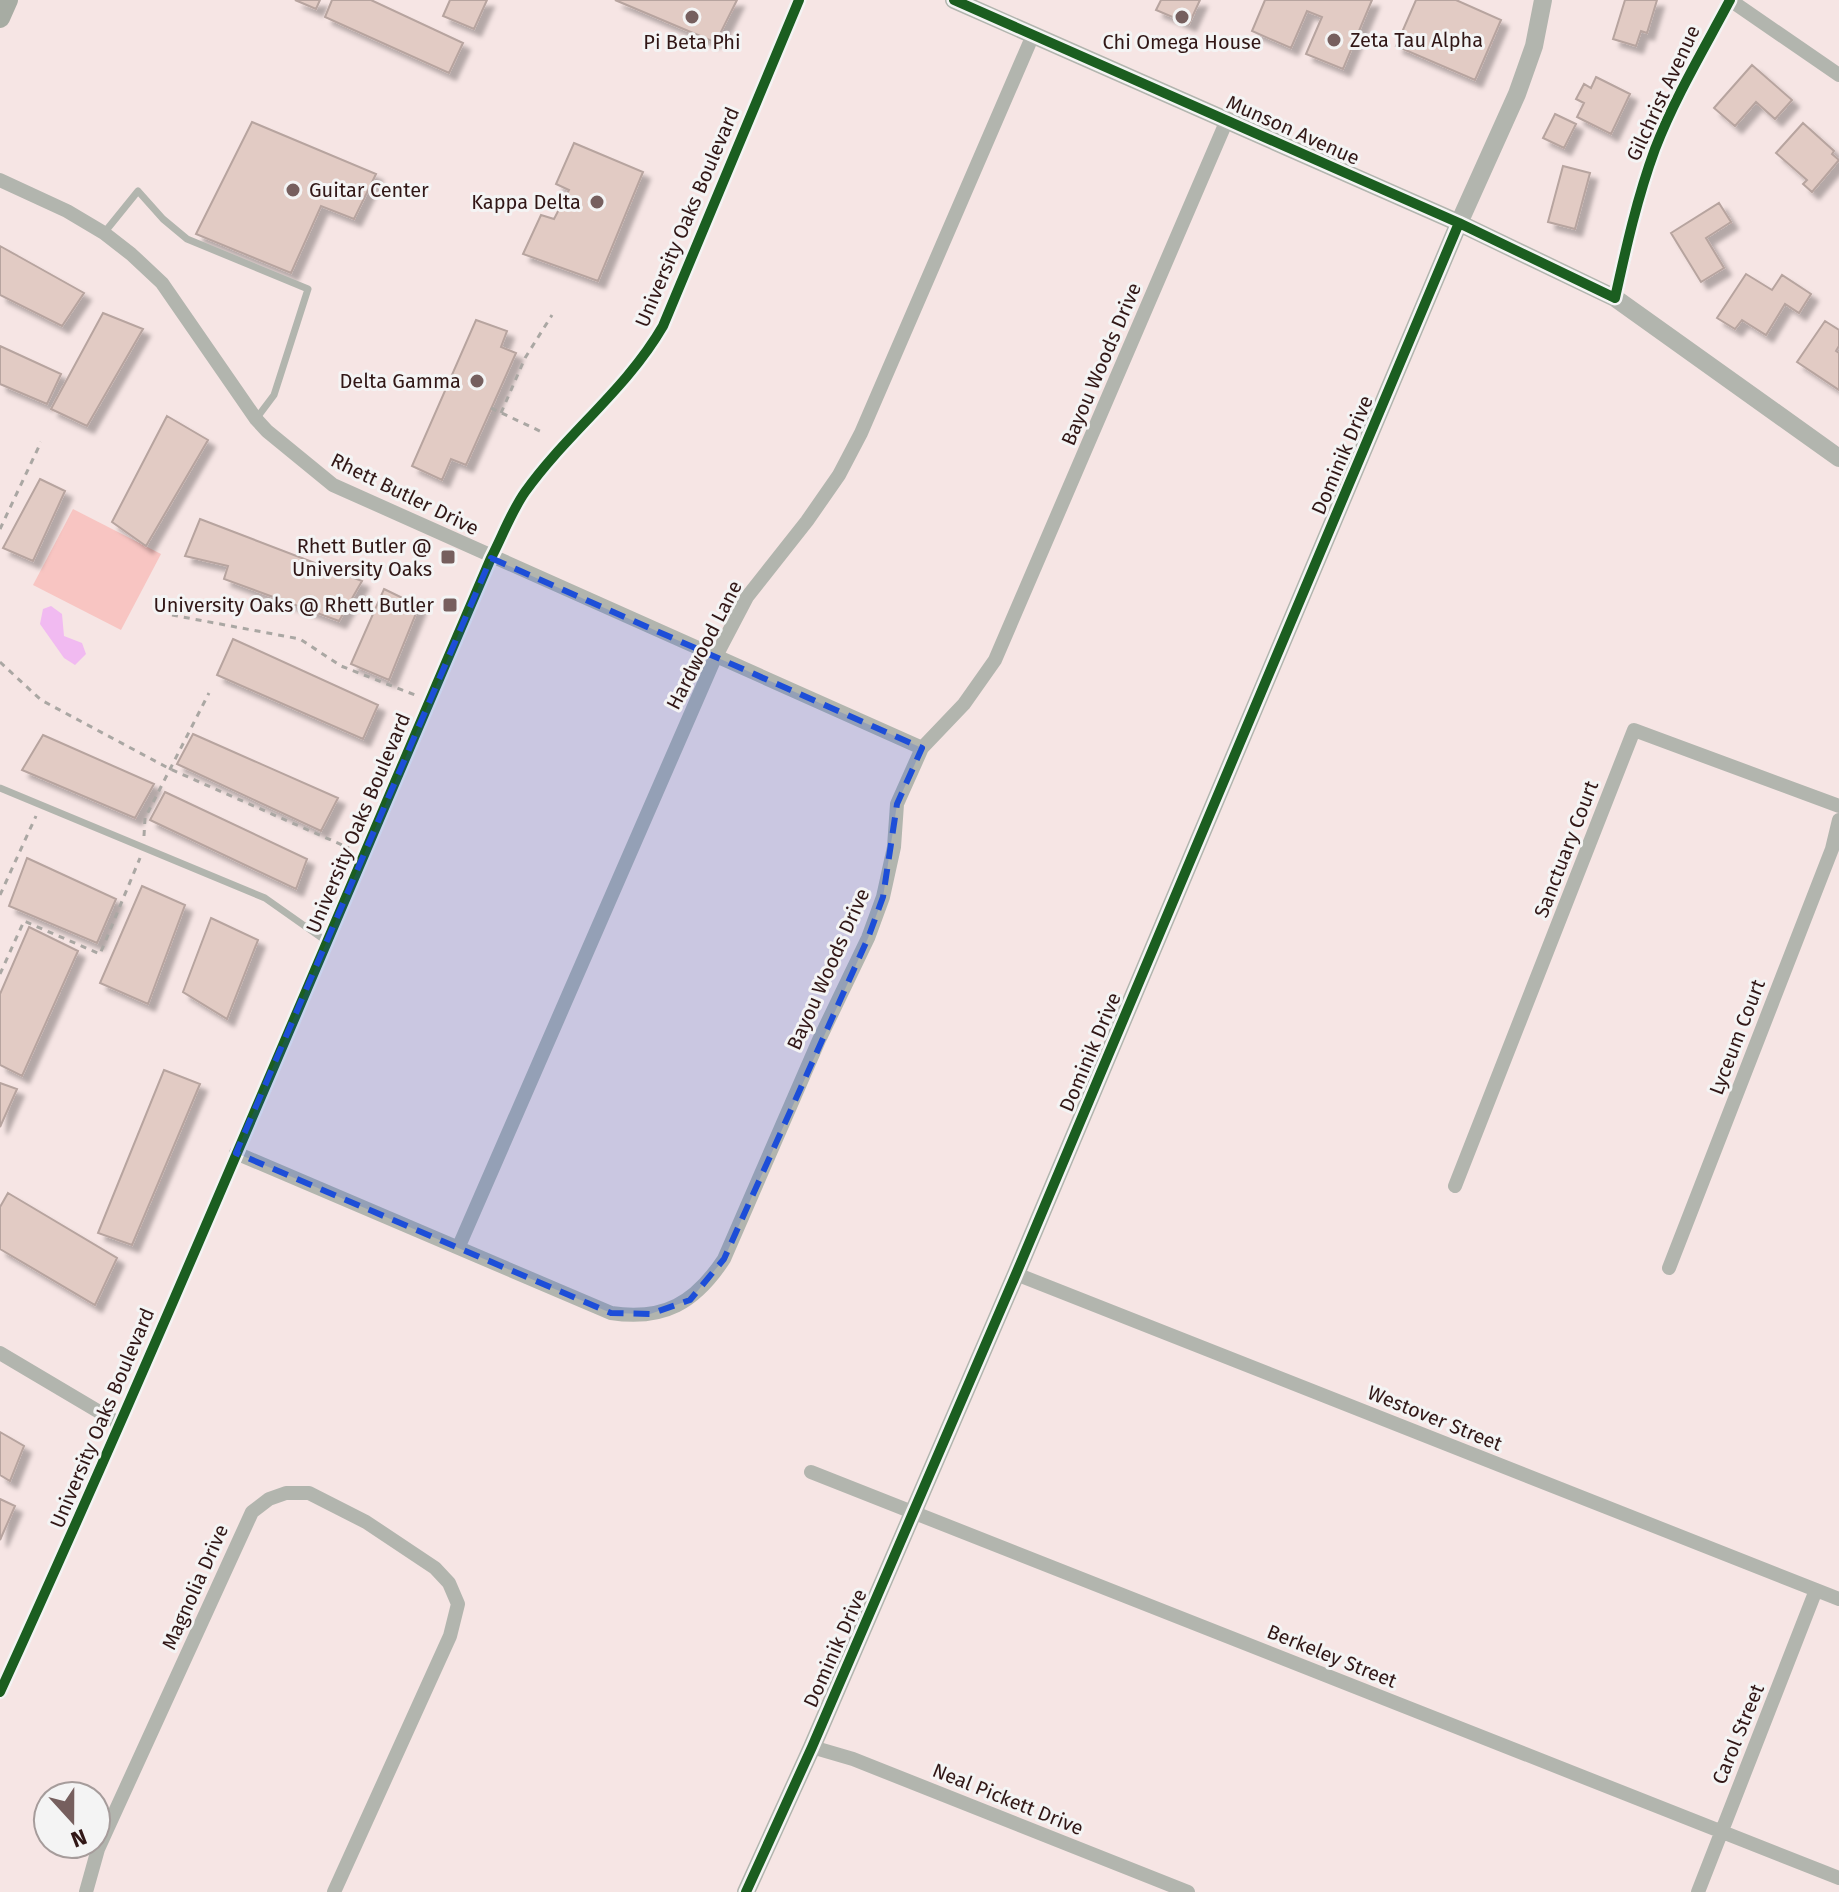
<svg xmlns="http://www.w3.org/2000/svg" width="1839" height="1892" viewBox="0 0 1839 1892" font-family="'Fira Sans',sans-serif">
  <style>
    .green { fill: #f8c5c2 }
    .water { fill: #f1baf1 }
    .building { fill: #e2cbc4; stroke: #b7a49f; stroke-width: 2; filter: url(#shadow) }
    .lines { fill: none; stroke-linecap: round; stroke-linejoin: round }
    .path { stroke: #aaa7a3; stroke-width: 3; stroke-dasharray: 6 6; stroke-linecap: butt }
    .service { stroke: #b2b5ae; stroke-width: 7 }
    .minor { stroke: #b2b5ae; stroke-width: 14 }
    .tertiary { stroke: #b2b5ae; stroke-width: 18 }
    .secondary { stroke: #a7aca3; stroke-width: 20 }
    .cycleway-casing { stroke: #f4f4f4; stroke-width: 15 }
    .cycleway { stroke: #1b5e20; stroke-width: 10 }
    .marked { fill: #1d4ed8; fill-opacity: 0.2; stroke: #1d4ed8; stroke-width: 6; stroke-dasharray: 16 10; stroke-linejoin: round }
    .poi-dot { fill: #765f5e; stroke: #f4f4f4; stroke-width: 3 }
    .labels { text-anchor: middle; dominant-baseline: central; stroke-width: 6; stroke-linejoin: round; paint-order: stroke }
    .poi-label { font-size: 20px; fill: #311716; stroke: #f4f4f4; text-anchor: end }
    .street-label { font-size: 20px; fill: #311716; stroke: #f4f4f4 }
  </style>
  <defs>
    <filter id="shadow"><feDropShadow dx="7" dy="7" stdDeviation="2" flood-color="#0004"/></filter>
  </defs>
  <rect width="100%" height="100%" fill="#f6e5e4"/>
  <path class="green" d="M73,509L161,554L121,630L33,585Z"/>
  <path class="water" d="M51,606L62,614L64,636L82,643L86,654L75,665L64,658L40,624L43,609Z"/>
  <path class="building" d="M295,0H320L316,9Z
    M332,0H371L463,43L449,73L325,17Z
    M450,0H487L474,29L443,16Z
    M615,0H737L720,34L712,41Z
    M1161,0H1200L1189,24L1156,10Z
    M1265,0H1372L1343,69L1306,54L1322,17L1307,11L1291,48L1252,31Z
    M1416,0H1456L1501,20L1475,80L1396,46Z
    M1625,0H1657L1647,33L1641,31L1636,46L1613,39Z
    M1752,65L1792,100L1775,119L1756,102L1735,126L1714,108Z
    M1596,77L1630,94L1611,134L1577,117L1584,103L1576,99L1584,84L1591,88Z
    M1555,114L1576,124L1564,148L1543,138Z
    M252,122L376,174L354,219L321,206L291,273L196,234Z
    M1803,123L1834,151L1832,154L1839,160L1812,192L1803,184L1807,180L1776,153Z
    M574,143L643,172L598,281L523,254L541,215L554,219L569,190L556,184Z
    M1563,166L1590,173L1575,229L1548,222Z
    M1719,203L1731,222L1706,238L1724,268L1701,282L1671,233Z
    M0,246L84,293L62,326L0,295Z
    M1746,274L1772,290L1782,275L1811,294L1799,313L1785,304L1766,335L1742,320L1735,329L1717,318Z
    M103,313L143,329L87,426L51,409Z
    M476,320L507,331L501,347L516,353L466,465L451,459L442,480L412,466Z
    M1825,321L1839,330V346L1836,351L1839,353V390L1797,362Z
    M0,346L61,374L47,404L0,384Z
    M167,416L208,440L146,546L112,522Z
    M40,479L65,491L33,561L3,548Z
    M200,519L362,581L339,621L224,579L228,566L185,556Z
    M384,589L419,606L389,680L351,664Z
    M233,639L378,705L363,739L217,675Z
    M193,734L338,798L321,831L177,764Z
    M43,735L154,784L135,818L22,770Z
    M165,792L307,859L296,889L150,820Z
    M27,858L116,899L97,943L9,906Z
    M142,886L185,905L148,1004L100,983Z
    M211,918L258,940L227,1019L183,992Z
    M29,927L78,951L22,1076L0,1065V994Z
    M164,1070L200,1084L132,1245L98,1233Z
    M0,1083L17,1089L0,1127Z
    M8,1193L117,1258L95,1305L0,1249V1207Z
    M0,1432L24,1446L10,1481L0,1475Z
    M0,1499L15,1506L0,1540Z"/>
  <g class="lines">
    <path class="path" d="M491,408L544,433
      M501,413L525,358L552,315
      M0,529L41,442
      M172,615L300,639L341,666L415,695
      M0,662L41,700L170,769L349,848
      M144,836L145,818L209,693
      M0,895L36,816
      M0,974L24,921L100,954L140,858"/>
    <path class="service" d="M104,233L138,191L163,219L187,239L308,289L274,395L256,419
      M0,788L265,898L326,941"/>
    <path class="minor" d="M1730,0L1839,75
      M0,180L67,211L104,233L131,254L162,283L256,419L267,431L333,485L922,748
      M1615,298C1626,248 1637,198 1655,149C1675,97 1704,49 1730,0
      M236,1153L611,1313C664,1321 695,1303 724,1259L819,1040L868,938L883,897L894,847L897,804L922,748L964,704L995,660L1227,120
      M1455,1186L1634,730L1839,806
      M459,1246L715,658L747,597L807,521L839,475L861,433L1033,35
      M1669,1268L1832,849L1839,820
      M1016,1274L1839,1599
      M0,1353L118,1423
      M811,1472L1839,1878
      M0,1692C171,1317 328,936 491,558C502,537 511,512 525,492C567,433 626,390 663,326L799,0
      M812,1747L853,1759L1188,1892
      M86,1892L98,1849L252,1512L269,1499L286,1493H309L366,1522L435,1568L449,1583L458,1604L450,1636L334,1892
      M1698,1892L1816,1590"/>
    <path class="tertiary" d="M954,0L1459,223L1615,298L1839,458
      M746,1892L812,1747L1016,1274L1459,223L1517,94L1534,46L1543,0"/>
    <path class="secondary" d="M0,18L8,0"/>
    <defs>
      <path id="cycleway" d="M954,0L1459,223L1615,298C1626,248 1637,198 1655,149C1675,97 1704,49 1730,0
        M0,1692C171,1317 328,936 491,558C502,537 511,512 525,492C567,433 626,390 663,326L799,0
        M746,1892L812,1747L1016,1274L1459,223"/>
    </defs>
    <use href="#cycleway" class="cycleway-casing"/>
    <use href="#cycleway" class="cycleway"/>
  </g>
  <path class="marked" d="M491,558L922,748L897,804L883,897L868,938L724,1259L690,1300L650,1314L611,1313L236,1153Z"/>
  <g class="poi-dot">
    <circle cx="692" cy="17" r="8"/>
    <circle cx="1182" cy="17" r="8"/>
    <circle cx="1334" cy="40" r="8"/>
    <circle cx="293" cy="190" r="8"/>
    <circle cx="597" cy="202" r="8"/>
    <circle cx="477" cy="381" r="8"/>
    <rect x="440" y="549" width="16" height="16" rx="4"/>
    <rect x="442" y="597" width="16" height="16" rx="4"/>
  </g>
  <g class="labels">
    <g class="poi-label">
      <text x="1350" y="40" text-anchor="start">Zeta Tau Alpha</text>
      <text x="692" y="42" text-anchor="middle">Pi Beta Phi</text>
      <text x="1182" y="42" text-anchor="middle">Chi Omega House</text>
      <text x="309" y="190" text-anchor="start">Guitar Center</text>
      <text x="581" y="202">Kappa Delta</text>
      <text x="461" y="381">Delta Gamma</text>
      <text x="432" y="546">Rhett Butler @<tspan x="432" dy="23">University Oaks</tspan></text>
      <text x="434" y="605">University Oaks @ Rhett Butler</text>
    </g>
    <g class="street-label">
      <text transform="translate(1663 93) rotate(-65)">Gilchrist Avenue</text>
      <text transform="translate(1293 130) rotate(24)">Munson Avenue</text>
      <text transform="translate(687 217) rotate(-67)">University Oaks Boulevard</text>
      <text transform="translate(1101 364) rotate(-67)">Bayou Woods Drive</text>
      <text transform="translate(1342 455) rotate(-67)">Dominik Drive</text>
      <text transform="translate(405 494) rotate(26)">Rhett Butler Drive</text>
      <text transform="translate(704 645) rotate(-63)">Hardwood Lane</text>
      <text transform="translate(358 823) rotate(-67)">University Oaks Boulevard</text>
      <text transform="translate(1566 849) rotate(-69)">Sanctuary Court</text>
      <text transform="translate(828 969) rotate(-66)">Bayou Woods Drive</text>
      <text transform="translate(1737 1037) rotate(-69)">Lyceum Court</text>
      <text transform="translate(1090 1052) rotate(-67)">Dominik Drive</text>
      <text transform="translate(102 1418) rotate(-67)">University Oaks Boulevard</text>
      <text transform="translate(1435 1418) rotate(22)">Westover Street</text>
      <text transform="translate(195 1587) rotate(-66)">Magnolia Drive</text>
      <text transform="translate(835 1648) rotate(-66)">Dominik Drive</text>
      <text transform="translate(1332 1656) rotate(22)">Berkeley Street</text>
      <text transform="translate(1738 1734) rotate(-68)">Carol Street</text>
      <text transform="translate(1008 1799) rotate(22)">Neal Pickett Drive</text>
    </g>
  </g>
  <g transform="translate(72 1820) rotate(159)"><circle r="38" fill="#f4f4f4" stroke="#a69c9b" stroke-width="2"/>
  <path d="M0-6L14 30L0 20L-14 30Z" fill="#765f5e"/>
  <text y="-12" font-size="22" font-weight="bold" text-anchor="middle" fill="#311716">N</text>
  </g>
</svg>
